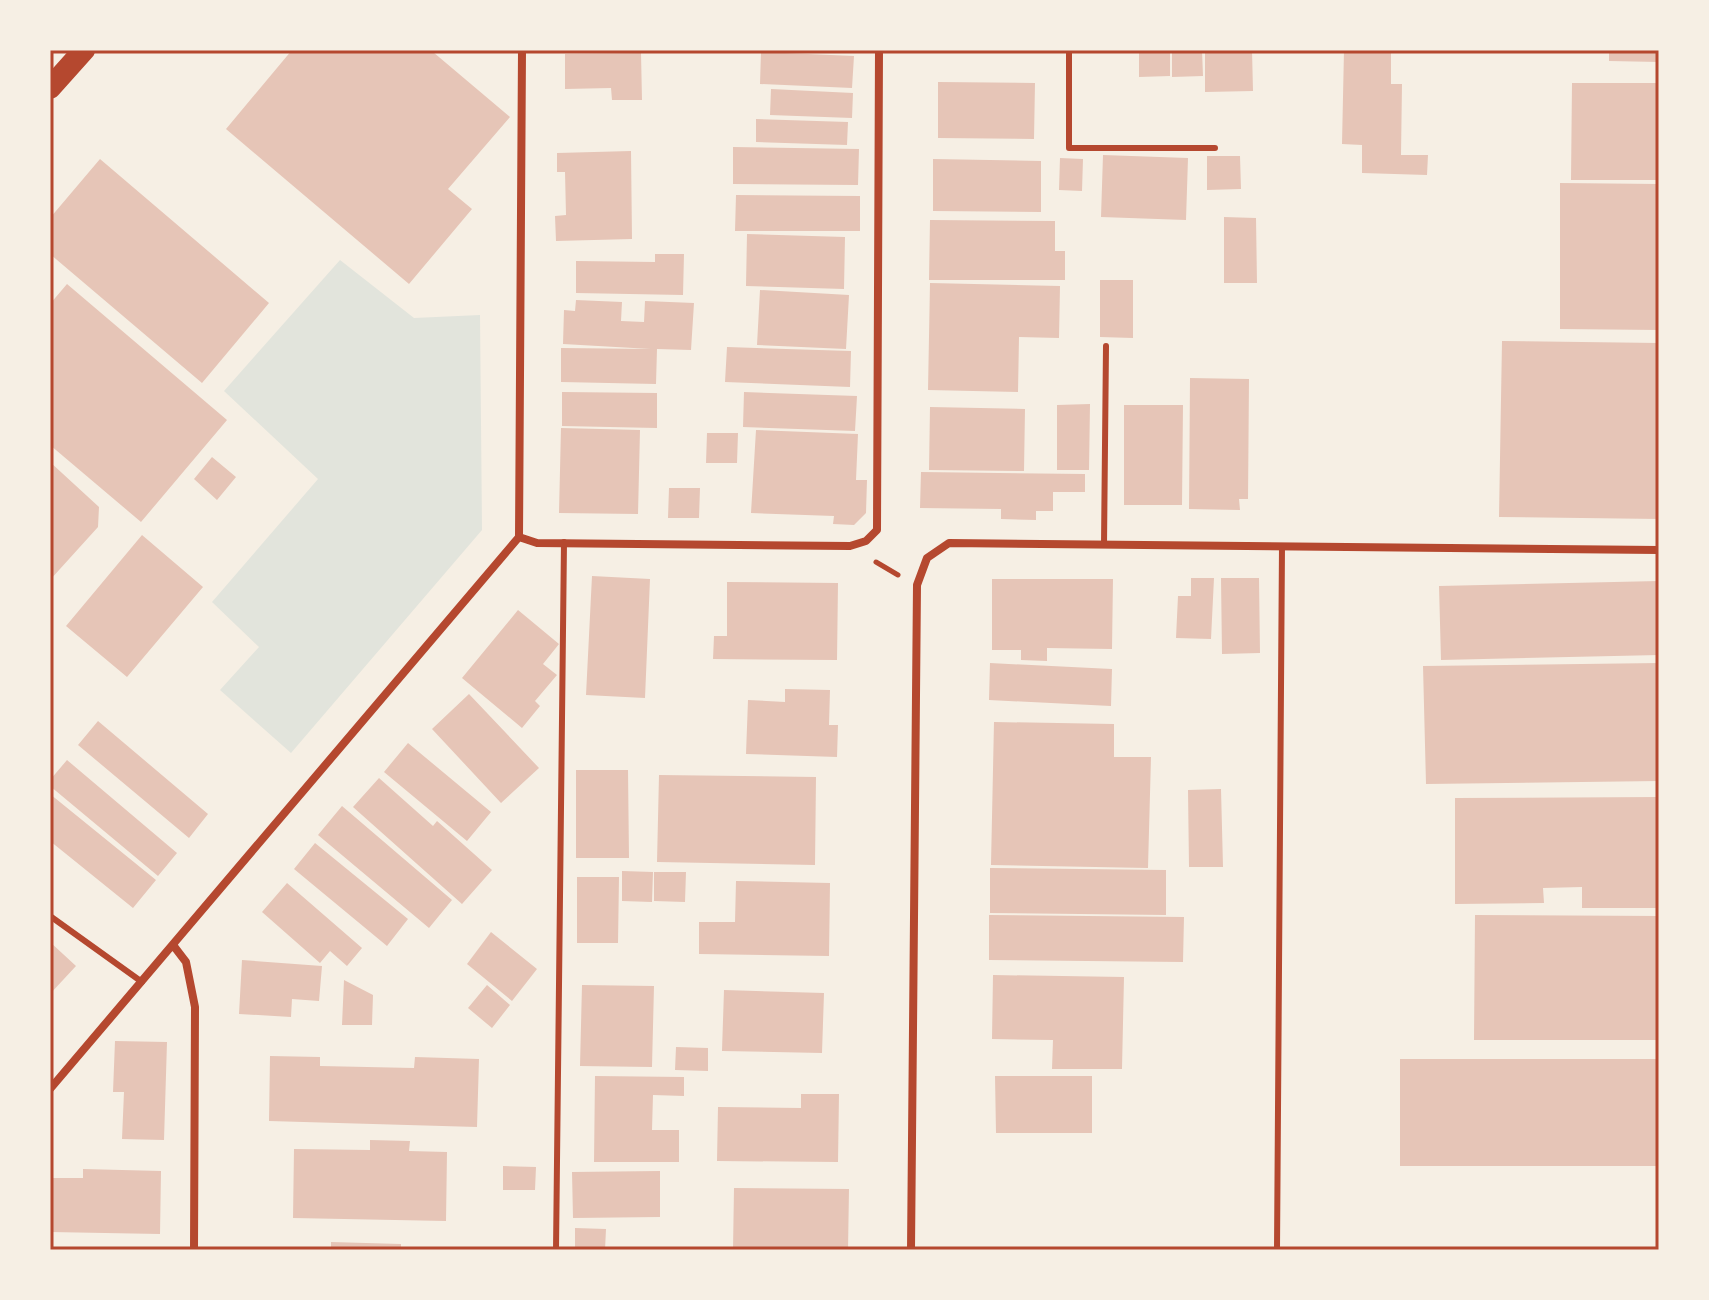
<svg xmlns="http://www.w3.org/2000/svg" width="1709" height="1300" viewBox="0 0 1709 1300" font-family="Quicksand,sans-serif">
  <style>
    .green { fill: #e2e4dc }
    .building { fill: #e6c5b7 }
    .lines { fill: none; stroke-linecap: round; stroke-linejoin: round }
    .path { stroke: #b5482f; stroke-width: 5 }
    .service { stroke: #b5482f; stroke-width: 6 }
    .minor { stroke: #b5482f; stroke-width: 8 }
    .trunk { stroke: #b5482f; stroke-width: 22 }
    .neatline { fill: none; stroke: #b5482f; stroke-width: 3 }
  </style>
  <rect width="100%" height="100%" fill="#f6efe4"/>
  <path class="green" d="M340,260L414,318L480,315L482,530L291,753L220,690L259,647L212,602L318,479L224,391Z"/>
  <path class="building" d="M292,50H435L433,52L510,117L448,189L472,209L409,284L226,129Z
    M1081,50H1134V53H1081Z
    M1139,50H1170V76L1139,77Z
    M1172,50H1202L1203,76L1172,77Z
    M1205,50H1252L1253,91L1205,92Z
    M1344,50H1391V84H1402L1401,155H1428L1427,175L1362,173V145L1342,144Z
    M1609,50H1659V62L1609,61Z
    M761,52L854,56L852,88L760,84Z
    M641,53L642,100H612L611,88L565,89V54Z
    M938,82L1035,83L1034,139L938,138Z
    M1572,83H1659V180H1571Z
    M771,89L853,93L852,118L770,115Z
    M756,119L848,122L847,145L756,142Z
    M733,147L859,149L858,185L733,184Z
    M631,151L632,239L556,241L555,216L566,215L565,172H557V153Z
    M1103,155L1188,158L1186,220L1101,217Z
    M1207,156H1240L1241,189L1207,190Z
    M1060,158L1083,159L1082,191L1059,190Z
    M100,159L269,303L202,383L50,254V218Z
    M933,159L1041,161V212L933,211Z
    M1560,183L1659,184V330L1560,329Z
    M736,195L860,196V231H735Z
    M1224,217L1256,218L1257,283H1224Z
    M930,220L1055,221V251H1065V280H929Z
    M747,234L845,237L844,289L746,286Z
    M655,254H684L683,295L576,293V261L655,262Z
    M1100,280H1133V338L1100,337Z
    M930,283L1060,286L1059,338L1019,337L1018,392L928,390Z
    M67,284L227,420L141,522L50,445V304Z
    M760,290L849,295L846,349L757,345Z
    M576,300L622,302L621,321L644,322L645,301L694,303L691,350L657,349L656,384L561,382V348L651,349L563,344L564,310L575,311Z
    M1502,341L1659,343V519L1499,517Z
    M727,347L851,351L850,387L725,382Z
    M1190,378L1249,379L1248,499H1239L1240,510L1189,509Z
    M562,392L657,393V428L562,426Z
    M744,392L857,396L855,431L743,427Z
    M1090,404L1089,470H1057V405Z
    M1124,405H1183L1182,505H1124Z
    M930,407L1025,409L1024,471L929,470Z
    M561,428L640,430L638,514L559,513Z
    M756,430L858,434L856,480H867L866,513L854,525L833,524L834,516L751,513Z
    M707,433H738L737,463H706Z
    M212,457L236,477L217,500L194,479Z
    M50,462L99,507L98,527L50,580Z
    M921,472L1085,474V492H1053V511H1036V520L1001,519V509L920,508Z
    M669,488H700L699,518H668Z
    M142,535L203,587L127,677L66,626Z
    M592,576L650,579L645,698L586,695Z
    M1191,578H1214L1211,639L1176,638L1178,596H1191Z
    M1221,578H1259L1260,653L1222,654Z
    M992,579H1113L1112,649L1047,648V661L1021,660V650H992Z
    M1659,581V655L1441,660L1439,586Z
    M727,582L838,583L837,660L713,659L714,636H727Z
    M518,610L559,644L543,664L557,675L535,701L540,706L522,728L462,678Z
    M990,663L1112,669L1111,706L989,700Z
    M1659,663V781L1426,784L1423,666Z
    M785,689L830,690L829,725H838L837,757L746,754L748,700L785,702Z
    M469,694L539,768L501,803L432,729Z
    M98,721L208,814L189,838L78,745Z
    M994,722L1114,724V757H1151L1148,868L991,865Z
    M408,743L491,812L467,841L384,772Z
    M67,760L177,853L158,876L50,786V780Z
    M576,770H628L629,858H576Z
    M659,775L816,777L815,865L657,862Z
    M379,778L433,826L437,821L492,870L462,904L353,807Z
    M1221,789L1223,867H1189L1188,790Z
    M50,794L156,880L133,908L50,841Z
    M1659,797V908H1582V887L1543,888L1544,903L1455,904V798Z
    M342,806L452,900L429,928L318,835Z
    M315,843L408,919L387,946L294,869Z
    M990,868L1166,870V915L990,913Z
    M622,871L653,872L652,902L622,901Z
    M654,872H686L685,902L654,901Z
    M577,877H619L618,943H577Z
    M736,881L830,883L829,956L699,954V922H735Z
    M287,883L362,948L347,966L330,951L320,963L262,912Z
    M989,915L1184,917L1183,962L989,960Z
    M1475,915L1659,916V1040H1474Z
    M491,932L537,969L512,1001L467,964Z
    M50,942L76,966L50,994Z
    M242,960L322,966L319,1001L292,999L291,1017L239,1014Z
    M993,975L1124,977L1122,1069H1052L1053,1040L992,1039Z
    M344,980L373,995L372,1025H342Z
    M487,985L510,1005L492,1028L468,1008Z
    M582,985L654,986L652,1067L580,1066Z
    M724,990L824,993L822,1053L722,1051Z
    M115,1041L167,1042L164,1140L122,1139L124,1092H113Z
    M676,1047L708,1048V1071L675,1070Z
    M270,1056L320,1057V1066L414,1068L415,1057L479,1059L477,1127L269,1121Z
    M1400,1059H1659V1166H1400Z
    M595,1076L684,1077V1096L653,1095L652,1130H679V1162H594Z
    M995,1076H1092V1133H996Z
    M801,1094H839L838,1162L717,1161L718,1107L801,1108Z
    M370,1140L410,1141L409,1151L447,1152L446,1221L293,1218L294,1149L370,1150Z
    M503,1166L536,1167L535,1190H503Z
    M83,1169L161,1171L160,1234L50,1232V1186H53V1178H83Z
    M660,1171V1217L573,1218L572,1172Z
    M734,1188L849,1189L848,1250H733Z
    M575,1228L606,1229L605,1250H575Z
    M331,1242L401,1244V1250H331Z"/>
  <g class="lines">
    <path class="path" d="M876,562L898,575"/>
    <path class="service" d="M1069,50V148H1215
      M1104,545L1106,346
      M50,916L142,982
      M556,1250L564,542
      M1277,1250L1282,546"/>
    <path class="minor" d="M519,537L537,543L850,546L866,541L877,530L879,50
      M173,945L186,962L195,1007L194,1250
      M50,1089L519,537L522,50
      M911,1250L917,585L927,558L949,543L1659,550"/>
    <path class="trunk" d="M50,88L84,50"/>
  </g>
  <rect width="1709" height="1300" fill="none" stroke="#f6efe4" stroke-width="104"/>
  <rect x="52" y="52" width="1605" height="1196" class="neatline"/>
</svg>
